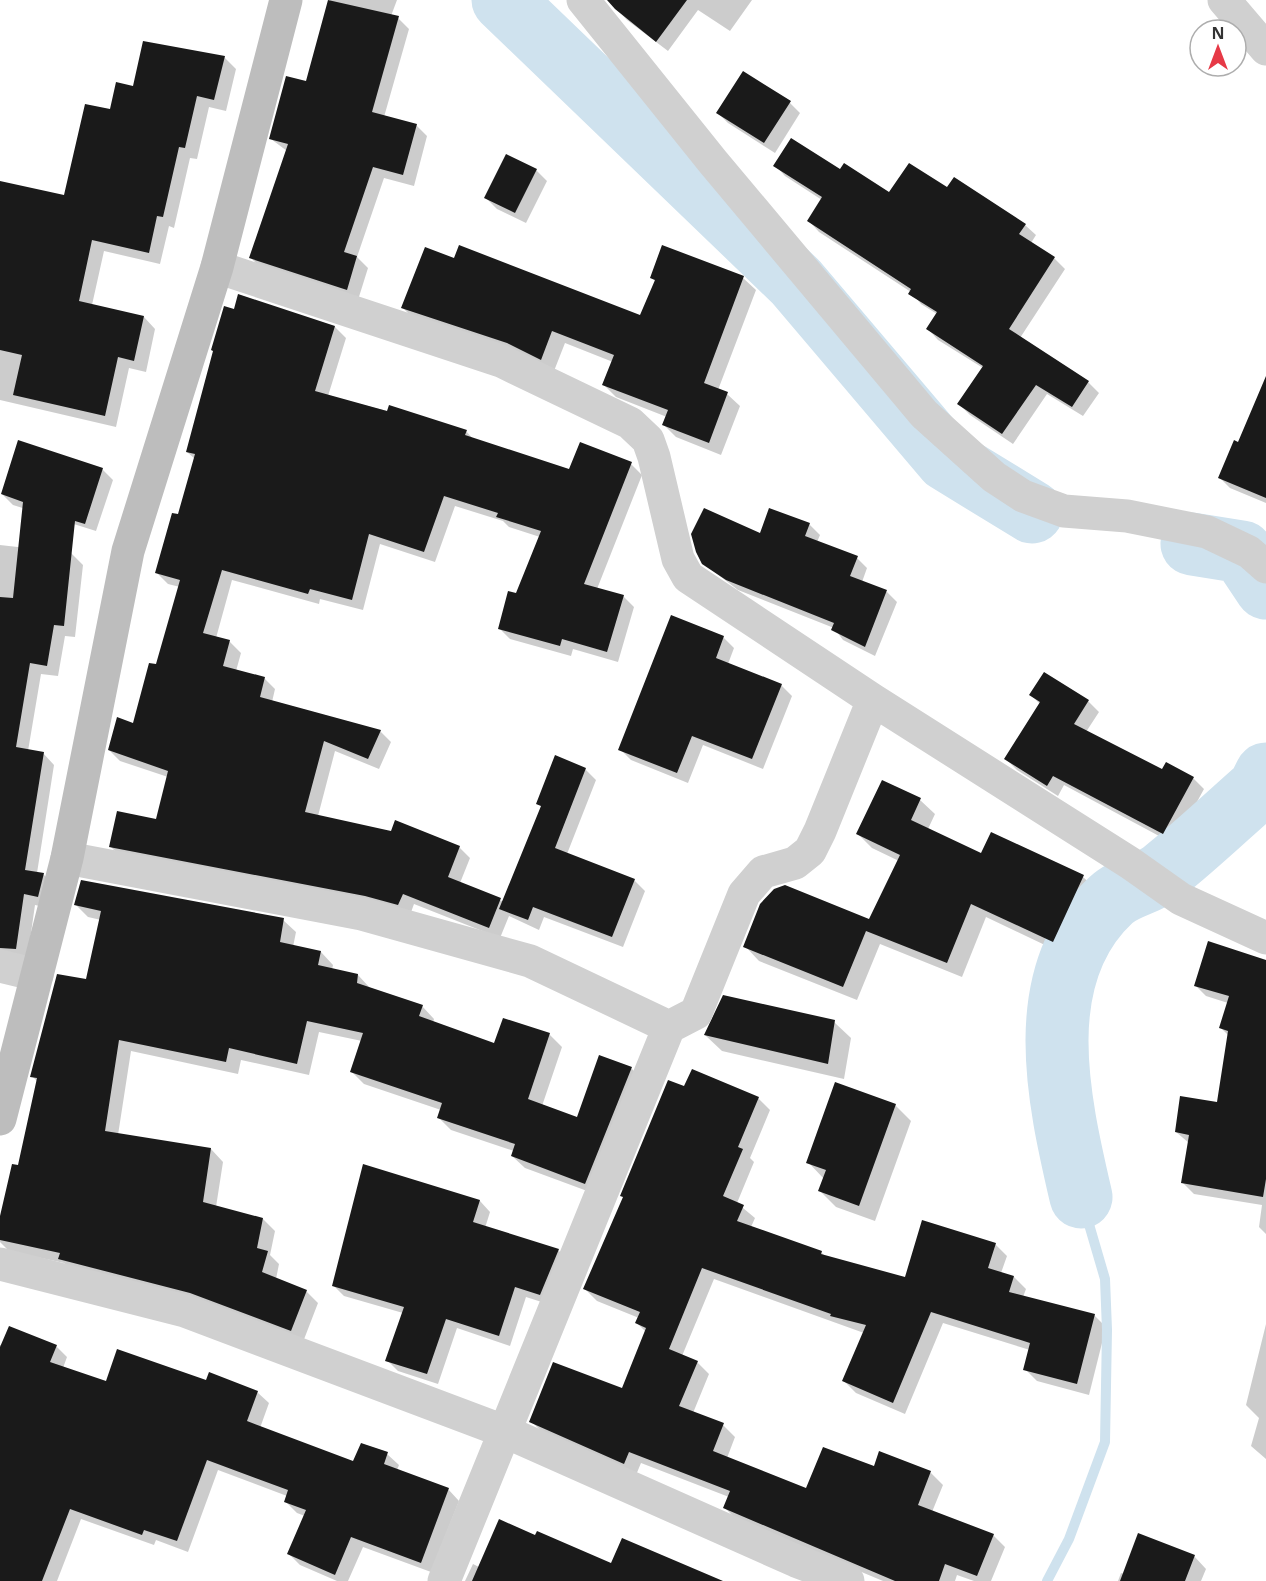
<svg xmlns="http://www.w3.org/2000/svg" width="1266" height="1581" viewBox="0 0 1266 1581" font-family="'Open Sans',sans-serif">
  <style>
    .shadow { fill: #0003 }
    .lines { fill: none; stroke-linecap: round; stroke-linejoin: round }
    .stream { stroke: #cfe2ee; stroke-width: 10 }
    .river { stroke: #cfe2ee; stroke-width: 63 }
    .building { fill: #1a1a1a }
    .street { stroke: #d0d0d0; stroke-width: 33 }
    .secondary { stroke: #bdbdbd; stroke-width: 33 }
  </style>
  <rect width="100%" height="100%" fill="#fff"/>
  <path class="shadow" d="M330,0H397L391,16L398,18L409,29L384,117L416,125L427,136L414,186L384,178L357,257L368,268L358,300L262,269L251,258L287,151L271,139L307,83Z
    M608,0H752L730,31L698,10L668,51L627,20Z
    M224,57L236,69L226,111L209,107L197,159L190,158L174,228L169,226L160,264L104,251L92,305L144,317L155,329L146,372L129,368L116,427L0,400V182L65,197L112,111L134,88Z
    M790,103L800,113L775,153L728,123L718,113Z
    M775,165L840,171L890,194L948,189L1025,225L1036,235L1031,243L1054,258L1065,269L1020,338L1088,382L1099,393L1083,416L1047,394L1013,444L970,415L959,404L983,368L938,340L928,329L937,314L921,304L911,292L819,232L809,221L822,200L785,176Z
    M536,170L547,181L526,223L497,209L486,198Z
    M663,247L743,278L756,290L718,390L727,394L740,406L721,455L676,437L664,425L667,417L616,397L604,385L613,362L565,343L554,371L415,320L403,308L455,260L640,317L656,282L652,278Z
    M239,296L335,327L346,338L328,396L466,431L474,440L570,471L631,464L642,475L597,589L623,596L634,607L618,662L573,649L571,656L510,639L499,628L517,595L540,537L509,527L503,521L455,506L435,562L380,544L363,610L320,599L319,604L232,580L216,638L229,641L241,653L236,671L264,678L275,689L272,702L380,731L391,742L379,769L335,751L318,816L459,847L470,858L460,883L504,902L542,807L538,803L585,769L596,780L567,854L634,880L645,891L623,947L544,917L539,930L509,916L500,938L414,904L410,915L121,857L110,846L157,821L168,777L120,761L109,750L134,724L157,666L180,587L168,584L157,573L179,516L195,459L187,452Z
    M1266,382V503L1230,488L1219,477L1239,444Z
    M102,469L113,480L96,531L13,505L2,494Z
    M809,524L820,535L817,542L857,558L867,568L862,582L887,592L897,602L875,656L843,640L834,628L738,590L703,563L761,535Z
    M0,545L71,553L83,565L75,637L65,636L58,676L41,674L28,751L43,753L54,765L37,873L43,874L54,885L49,908L35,905L27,961L0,965Z
    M723,637L734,648L728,664L781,685L792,696L763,769L703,745L688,783L631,760L620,749Z
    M1031,695L1088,701L1099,712L1086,732L1163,771L1167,764L1193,778L1204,789L1174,844L1064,785L1058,796L1017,770L1006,759L1041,705Z
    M882,782L920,800L935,814L928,829L982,855L992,834L1083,877L1098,891L1068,956L986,917L962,977L880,944L857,1000L759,961L745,946L870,921L899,861L872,848L858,834Z
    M76,905L283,920L296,932L293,947L321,952L333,965L332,970L358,975L370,988L422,1006L434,1019L433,1023L495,1045L549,1034L562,1047L542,1106L578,1119L600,1057L632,1069L644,1081L598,1195L525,1168L512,1156L514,1151L451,1130L439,1118L441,1110L364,1084L352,1072L362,1041L319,1032L309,1075L241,1060L238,1074L131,1051L118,1135L211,1149L223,1162L216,1207L263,1219L275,1231L270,1255L279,1264L276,1279L306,1291L318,1303L303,1342L72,1271L64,1263L9,1251L0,1242V1223L19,1167L38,1082L32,1076L87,981L101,920L88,917Z
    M1266,963V1234L1259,1227L1262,1205L1194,1194L1183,1183L1189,1143L1176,1132L1218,1103L1229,1036L1221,1028L1228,1003L1206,996L1195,985Z
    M834,1022L851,1038L844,1079L722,1051L705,1035Z
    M685,1088L758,1098L770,1110L750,1158L754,1162L737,1203L755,1218L751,1227L821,1252L826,1257L906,1279L995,1244L1007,1256L1001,1273L1014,1277L1026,1289L1023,1297L1094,1315L1106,1327L1089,1395L1037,1381L1025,1369L1030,1350L943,1323L905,1414L856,1393L844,1381L864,1333L714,1279L682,1356L697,1362L709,1374L693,1413L723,1425L735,1437L727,1458L807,1490L874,1468L880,1453L931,1473L943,1485L932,1512L993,1535L1005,1547L991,1581H974L957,1575L955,1581H883L737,1520L725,1508L729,1497L641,1463L636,1475L543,1433L531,1421L623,1390L646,1332L637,1323L639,1318L597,1301L585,1289Z
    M895,1105L911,1121L875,1221L836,1207L820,1191L824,1179L808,1162Z
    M364,1166L480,1201L490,1212L485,1228L558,1250L569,1261L551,1305L526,1297L510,1346L457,1328L438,1384L398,1371L387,1360L403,1313L344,1296L333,1285Z
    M1266,1324V1459L1251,1446L1259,1418L1246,1405Z
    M0,1345L56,1346L67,1357L63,1368L106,1383L207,1382L257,1392L269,1403L260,1428L354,1463L362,1445L387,1454L399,1465L397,1470L448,1489L459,1501L431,1572L363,1547L348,1581H337L300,1565L289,1554L305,1516L297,1513L285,1501L287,1496L218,1470L188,1552L156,1540L154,1545L81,1519L57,1581H0Z
    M535,1537L612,1565L684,1581H465L473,1564L479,1567Z
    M1194,1556L1206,1569L1201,1581H1118L1121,1573L1124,1574Z"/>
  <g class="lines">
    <path class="stream" d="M1047,1581L1069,1539L1105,1442L1107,1330L1105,1279L1081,1197"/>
    <path class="river" d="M503,0L796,282L947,460L1032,512
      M1192,544L1242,552L1266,588
      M1081,1197C1059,1102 1029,976 1111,900C1125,887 1148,884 1163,872C1196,846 1227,816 1259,788L1266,774"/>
  </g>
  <path class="building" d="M328,0L399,16L372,112L417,124L403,175L373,167L344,252L357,256L347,290L249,258L288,144L269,139L286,76L306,81Z
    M607,0H687L656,42L615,9Z
    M143,41L225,56L214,100L197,96L185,148L179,147L163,217L157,216L149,253L92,240L79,301L144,316L134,361L118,357L105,416L13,395L22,355L0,350V181L64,195L85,104L110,109L116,82L133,86Z
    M743,71L791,101L764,143L716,113Z
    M791,138L840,169L844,163L889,192L909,163L947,187L954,177L1026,224L1019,234L1055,257L1009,329L1089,381L1072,407L1036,385L1002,434L957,404L983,366L926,329L937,312L908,294L911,289L807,221L822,197L773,166Z
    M506,154L537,169L515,213L484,198Z
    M459,245L640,315L655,280L650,278L662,245L744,276L704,383L728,392L709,443L662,425L668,410L602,385L614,355L552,331L541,360L507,343L401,308L425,247L454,258Z
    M238,294L335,326L315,391L387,411L389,405L467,430L465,435L569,469L580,442L632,462L584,584L624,595L607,652L562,639L560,646L498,629L508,591L516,593L541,531L496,517L498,513L444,496L424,552L369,534L352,600L310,589L308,594L222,570L203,633L230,640L223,666L265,677L260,697L381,730L368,759L324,741L305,812L391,831L395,820L460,846L448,877L501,898L489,928L403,894L398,905L365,896L109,847L117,811L156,819L168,771L108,750L117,717L133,723L149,663L156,664L180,580L155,573L172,513L178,514L195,454L186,452L213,351L211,350L224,306L234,309Z
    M1266,376V498L1218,478L1234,440L1238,442Z
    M18,440L103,468L85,524L75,521L64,626L54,625L47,666L30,663L16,747L44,752L25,870L44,873L38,897L24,894L16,949L0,948V597L13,598L23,502L1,494Z
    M704,508L760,533L769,508L810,523L805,536L858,556L850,576L887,590L865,647L831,630L834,623L726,580L702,564L696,552L691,534Z
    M671,615L724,636L716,658L782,684L752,759L692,736L677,773L618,750Z
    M1044,672L1089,700L1074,724L1162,769L1166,762L1194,777L1163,834L1053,776L1047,786L1004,759L1040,702L1029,695Z
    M555,755L586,768L555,848L635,879L612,937L533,907L528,920L499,909L541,806L536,804Z
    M882,780L921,798L911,820L981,853L991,832L1084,875L1053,942L971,904L947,963L866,931L843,987L743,947L760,904L774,889L785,885L869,919L900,855L856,834Z
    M81,880L284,918L280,942L321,951L318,965L358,974L357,983L423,1005L419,1016L494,1043L503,1018L550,1033L528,1099L577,1117L599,1055L632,1067L585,1184L511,1156L515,1144L437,1118L442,1103L350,1072L363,1033L307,1021L297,1064L229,1048L226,1062L119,1040L105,1131L211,1148L203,1202L263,1218L257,1248L268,1251L262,1272L307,1290L291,1331L190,1293L58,1259L60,1253L0,1240V1216L12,1164L18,1165L37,1078L30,1077L57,974L86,979L101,911L74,905Z
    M1208,941L1266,960V1179L1263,1197L1181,1183L1189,1135L1175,1132L1180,1096L1217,1102L1228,1031L1219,1028L1229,996L1194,986Z
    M723,995L835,1020L828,1064L704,1035Z
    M692,1069L759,1097L738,1147L743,1149L723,1196L744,1205L737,1221L822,1251L821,1254L905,1277L922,1220L996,1243L988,1268L1014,1276L1009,1292L1095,1314L1077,1384L1023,1370L1030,1343L931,1312L893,1403L842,1381L866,1325L830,1316L831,1314L702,1268L669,1349L698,1361L679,1406L724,1423L713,1451L806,1488L823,1447L874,1466L879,1451L931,1471L918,1505L994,1534L977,1576L945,1564L939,1581H895L723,1508L730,1491L629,1452L624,1464L529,1422L553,1362L622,1388L646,1328L635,1323L640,1312L583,1289L623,1197L620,1196L668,1080L684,1086Z
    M835,1082L896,1104L859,1206L818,1191L826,1170L806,1163Z
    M363,1164L480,1200L473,1222L559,1249L540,1295L515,1287L499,1336L446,1319L427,1374L385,1361L404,1307L332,1286Z
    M9,1326L57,1345L50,1362L106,1381L117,1349L206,1380L209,1372L258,1391L247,1421L353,1461L361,1443L388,1452L384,1464L449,1488L421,1563L351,1537L335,1575L287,1554L306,1510L284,1502L288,1490L207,1460L177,1541L144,1530L142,1535L70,1509L42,1581H0V1347Z
    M499,1519L535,1535L537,1531L611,1563L622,1538L723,1581H472Z
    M1138,1533L1195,1555L1185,1581H1120Z"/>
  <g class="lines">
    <path class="street" d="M583,0L713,162L924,414L994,477L1023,496L1064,511L1127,516L1207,532L1249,552L1266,567
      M1224,0L1266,49
      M217,267L501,361L630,423L648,440L654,457L678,559L688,577L873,700L1130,863L1181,899L1266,938
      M67,858L362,914L530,961L669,1027
      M0,966L37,975
      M0,1264L185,1311L506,1432L796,1561L848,1581
      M444,1581L669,1027L696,1013L744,894L763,872L795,863L810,851L820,831L873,700"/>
    <path class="secondary" d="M0,1119L67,858L128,551L217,267L286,0"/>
  </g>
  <g transform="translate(1218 48)"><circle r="28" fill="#ffffff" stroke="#adadad" stroke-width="1.5"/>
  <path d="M0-4.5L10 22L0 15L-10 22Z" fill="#e63946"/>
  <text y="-9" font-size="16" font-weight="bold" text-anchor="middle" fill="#333333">N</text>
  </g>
</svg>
